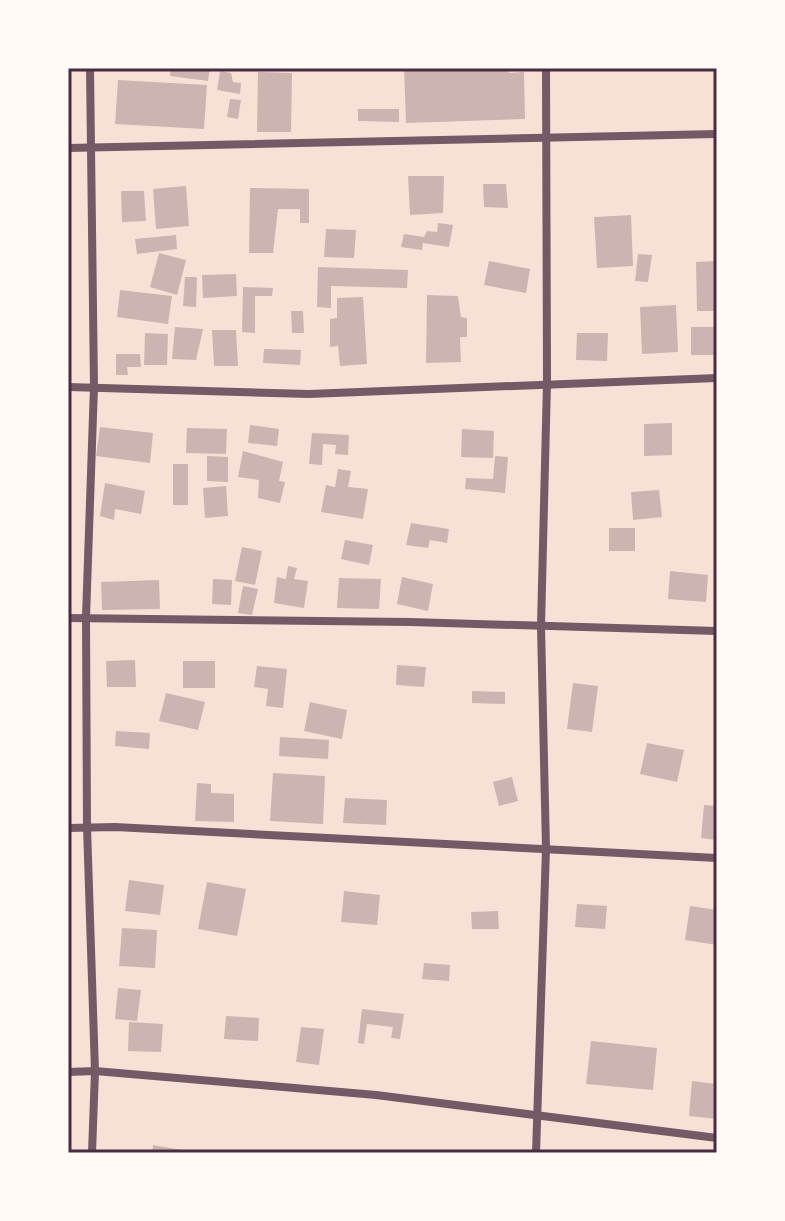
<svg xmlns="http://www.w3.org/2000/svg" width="785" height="1221" viewBox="0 0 785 1221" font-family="'Zilla Slab',serif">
<rect width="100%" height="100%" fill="#f7e1d7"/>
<g fill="#ccb4b1">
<polygon points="171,68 210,68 208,81 170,76"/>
<polygon points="404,68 508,68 509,73 524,72 525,119 406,123"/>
<polygon points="220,71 231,73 233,82 241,83 240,94 217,90"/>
<polygon points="258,72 292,73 291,132 257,132"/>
<polygon points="118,80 207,85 204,129 115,124"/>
<polygon points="230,99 241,100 238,119 227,117"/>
<polygon points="358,109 399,109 399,122 358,121"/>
<polygon points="408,176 444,176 443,213 410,215"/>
<polygon points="483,184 506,184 508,208 484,207"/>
<polygon points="186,186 189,226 156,229 153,189"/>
<polygon points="250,188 309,189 309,223 300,223 300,209 278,209 273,253 249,253"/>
<polygon points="121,191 144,191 146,221 122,222"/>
<polygon points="631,215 633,266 597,268 594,217"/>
<polygon points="438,223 453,225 449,247 423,243 422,250 401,247 404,234 424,237 427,231 437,232"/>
<polygon points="326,229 356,230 354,258 324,257"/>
<polygon points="176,235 177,249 137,254 135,239"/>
<polygon points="159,253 186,260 177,295 150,287"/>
<polygon points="638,254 652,255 648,282 635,281"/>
<polygon points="489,261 530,269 526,293 484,285"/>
<polygon points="717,261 717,311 697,311 696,262"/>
<polygon points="318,267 408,270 407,288 331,286 331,308 317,307"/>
<polygon points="236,274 237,296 203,298 202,275"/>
<polygon points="185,277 197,277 196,307 183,306"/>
<polygon points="243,287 273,288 272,296 255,296 255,333 242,332"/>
<polygon points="120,290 172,296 168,324 117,317"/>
<polygon points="427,295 458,296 461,317 467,318 467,337 460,337 461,362 426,363"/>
<polygon points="363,297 367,364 340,366 338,346 330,347 330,319 337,318 337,298"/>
<polygon points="676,305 678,352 642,354 640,307"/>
<polygon points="291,311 303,311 304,333 292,333"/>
<polygon points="175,327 203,329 196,360 172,359"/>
<rect x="691" y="327" width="26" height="28"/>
<polygon points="212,330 236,330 238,366 214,366"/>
<polygon points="145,333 168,334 167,365 144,365"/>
<polygon points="577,333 608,333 607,361 576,360"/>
<polygon points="264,349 301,350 300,365 263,363"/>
<polygon points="116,354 140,354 141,367 127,367 128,375 116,375"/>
<polygon points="672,423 672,455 644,456 644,424"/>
<polygon points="250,425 279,429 277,446 248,443"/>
<polygon points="100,427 153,433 150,463 96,456"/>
<polygon points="187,428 227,429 226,454 186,453"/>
<polygon points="462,429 494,431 493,458 461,457"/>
<polygon points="312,433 349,435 348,455 335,454 336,445 323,444 322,465 309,464"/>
<polygon points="243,451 283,462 279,481 285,482 280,503 258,498 259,480 238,477"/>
<polygon points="207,456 228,457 228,482 207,481"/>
<polygon points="495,456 508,457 505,493 465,489 466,478 493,479"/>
<rect x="173" y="464" width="15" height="41"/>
<polygon points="338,469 351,471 348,487 368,489 363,519 321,512 326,485 335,487"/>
<polygon points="105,483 145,491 141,514 115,509 114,520 100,516"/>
<polygon points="226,486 228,516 205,518 203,488"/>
<polygon points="659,490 662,517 633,520 631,492"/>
<polygon points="411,523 449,529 447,543 430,540 428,548 406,545"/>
<rect x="609" y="528" width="26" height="23"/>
<polygon points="345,540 373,545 369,565 341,559"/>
<polygon points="242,547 262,551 255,585 235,581"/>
<polygon points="288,566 297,568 294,579 308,581 304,608 274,603 277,577 286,579"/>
<polygon points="670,571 708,575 706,602 668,599"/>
<polygon points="402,577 433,584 428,611 397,604"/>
<polygon points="339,578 381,579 379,609 337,608"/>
<polygon points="213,579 232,580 231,605 212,604"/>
<polygon points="159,580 160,609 102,610 101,582"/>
<polygon points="243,586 258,589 252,615 238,613"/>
<polygon points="135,660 136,687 107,687 106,661"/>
<rect x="183" y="661" width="32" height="27"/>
<polygon points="397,665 426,667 424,687 396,685"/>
<polygon points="257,666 287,669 283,708 266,706 268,689 254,687"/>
<polygon points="573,683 598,686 592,732 567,729"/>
<polygon points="472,691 505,692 505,704 472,703"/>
<polygon points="166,693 205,702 198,730 159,721"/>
<polygon points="310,702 347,710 342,739 304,731"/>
<polygon points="116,731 150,733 149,749 115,746"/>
<polygon points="280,737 329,740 328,759 279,756"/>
<polygon points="647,743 684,750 677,782 640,774"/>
<polygon points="273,773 325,776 323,824 270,821"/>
<polygon points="512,777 518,801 499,806 493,782"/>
<polygon points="197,783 211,784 211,793 234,794 234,822 195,821"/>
<polygon points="345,798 387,800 386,825 343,823"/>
<polygon points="704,805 717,806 717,840 701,838"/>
<polygon points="129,880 164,885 160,915 125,911"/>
<polygon points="207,882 246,889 237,936 198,929"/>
<polygon points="344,891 380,895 377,925 341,922"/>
<polygon points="577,904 607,906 605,929 575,927"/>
<polygon points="690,906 717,910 717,945 685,940"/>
<polygon points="498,911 499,929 472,929 471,912"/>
<polygon points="122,928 157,930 155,968 119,966"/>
<polygon points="424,963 450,965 449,981 422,979"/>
<polygon points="118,988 141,990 137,1021 115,1019"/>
<polygon points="362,1009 404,1014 400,1039 391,1038 393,1027 367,1024 364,1044 358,1043"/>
<polygon points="226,1016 259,1018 258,1041 224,1039"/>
<polygon points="129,1022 163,1024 161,1052 128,1051"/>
<polygon points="301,1027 324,1029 319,1065 296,1062"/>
<polygon points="591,1041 657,1048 653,1090 586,1084"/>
<polygon points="692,1081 717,1084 717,1119 689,1116"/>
<polygon points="153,1145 182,1150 181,1153 152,1153"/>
</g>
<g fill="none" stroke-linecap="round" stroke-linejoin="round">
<g stroke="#755966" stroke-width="8">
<polyline points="90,68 94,387 86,617 87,827 95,1071 92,1153"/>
<polyline points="68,148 717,134"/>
<polyline points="68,387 309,394 717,378"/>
<polyline points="68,618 410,622 717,631"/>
<polyline points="68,828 115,827 717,858"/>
<polyline points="68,1072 95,1071 376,1095 717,1138"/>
<polyline points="536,1153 546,849 541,626 547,383 546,68"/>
</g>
</g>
<rect width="785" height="1221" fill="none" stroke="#fffaf5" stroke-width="140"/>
<rect x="70" y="70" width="645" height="1081" fill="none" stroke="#4a2c40" stroke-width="3"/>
</svg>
